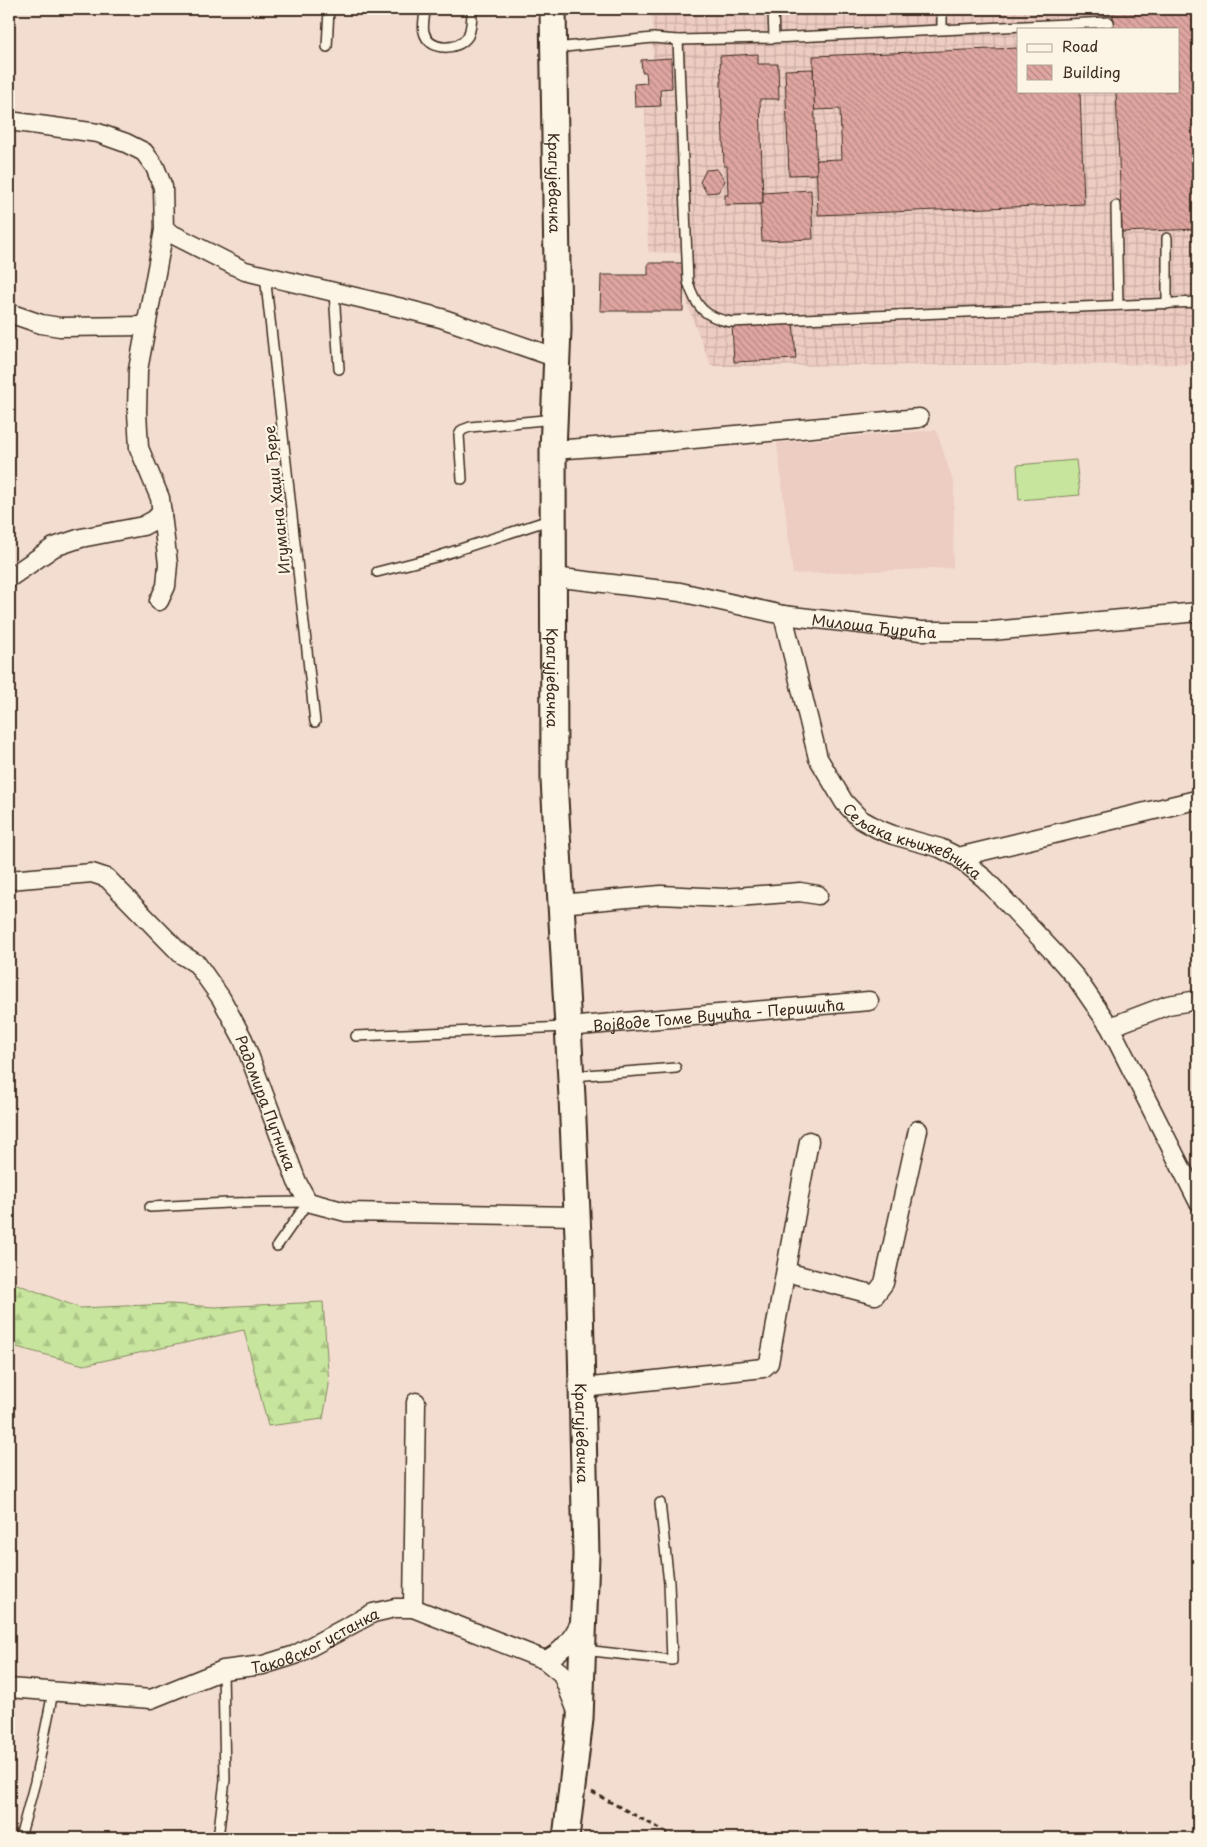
<svg xmlns="http://www.w3.org/2000/svg" width="1207" height="1847" viewBox="0 0 1207 1847" font-family="'Playpen Sans',sans-serif">
<defs>
<pattern id="industrial-grid" width="8" height="8" patternUnits="userSpaceOnUse" patternTransform="scale(1.25)"><rect width="8" height="8" fill="#edccc2"/><path d="M0 4h8M4 0v8" fill="none" stroke="#ccafa6"/></pattern>
<pattern id="forest-firs" width="22" height="20" patternUnits="userSpaceOnUse" patternTransform="scale(1.25)"><rect width="22" height="20" fill="#c7e59d"/><path d="M5 1l3.5 6h-7zM16 11l3.5 6h-7z" fill="#acc587"/></pattern>
<pattern id="building-back-hatch" width="6" height="6" patternUnits="userSpaceOnUse" patternTransform="scale(1.25)"><rect width="6" height="6" fill="#dfa5a0"/><path d="M-1 5l2 2M0 0l6 6M5-1l2 2" fill="none" stroke="#b68782"/></pattern>
</defs>
<rect width="100%" height="100%" fill="#f3ddd0"/>
<filter id="ink" filterUnits="userSpaceOnUse"><feTurbulence type="fractalNoise" baseFrequency=".02" numOctaves="2"/><feDisplacementMap in="SourceGraphic" scale="10" xChannelSelector="R" yChannelSelector="G"/><feConvolveMatrix kernelMatrix="1 2 1 2 8 2 1 2 1" color-interpolation-filters="sRGB"/></filter>
<g filter="url(#ink)">
<polygon fill="#edccc2" points="936,430 954,484 953,568 793,574 777,443"/>
<path fill="url(#industrial-grid)" fill-rule="evenodd" d="M652 9H1198V364L711 366 688 307 683 253 648 252 645 107H635L634 84 647 83 646 72H642L641 60 653 59ZM1018 29H1178V91H1018Z"/>
<polygon fill="#c7e59d" stroke="#81885e" points="1076,460 1080,495 1019,500 1017,465"/>
<polygon fill="url(#forest-firs)" stroke="#81885e" points="9,1281 80,1308 170,1304 215,1307 323,1302 329,1385 323,1419 268,1426 244,1330 84,1365 9,1345"/>
<g fill="url(#building-back-hatch)" stroke="#3b2a1e">
<polygon points="806,9 865,9 806,11"/>
<polygon points="1113,9 1198,9 1198,229 1122,232 1116,91 1178,91 1178,29 1113,29"/>
<polygon points="1018,48 1018,91 1080,91 1084,204 818,215 816,160 842,159 840,109 814,110 813,56"/>
<polygon points="758,54 758,64 778,64 779,99 760,99 763,204 725,205 725,195 728,195 727,166 724,166 720,56"/>
<polygon points="671,58 672,88 660,89 661,106 635,107 634,84 647,83 646,72 642,72 641,60"/>
<polygon points="813,69 817,174 789,175 785,70"/>
<polygon points="717,169 725,181 718,192 707,193 700,182 706,170"/>
<polygon points="811,190 813,239 762,241 760,204 763,204 763,193"/>
<polygon points="648,263 684,263 683,311 600,311 601,275 648,275"/>
<polygon points="793,321 796,359 734,362 732,324"/>
</g>
<g fill="none" stroke-linecap="round" stroke-linejoin="round">
<g stroke="#3b2a1e" stroke-width="12">
<g id="lane">
<path d="M425 9C425 16 422 26 424 32 429 52 459 51 468 36 472 28 472 17 472 9"/>
<polyline points="773,9 774,38"/>
<polyline points="942,9 942,29"/>
<path d="M678 40 688 282C696 307 704 317 731 322L1198 302"/>
<polyline points="327,47 329,9"/>
<polyline points="555,48 653,38 678,40 774,38 1109,22"/>
<polyline points="1116,206 1118,305"/>
<polyline points="265,275 315,722"/>
<polyline points="334,292 339,369"/>
<polyline points="1167,304 1167,238"/>
<polyline points="462,479 459,435 462,430 470,427 554,419"/>
<polyline points="377,572 436,557 552,519"/>
<polyline points="356,1036 566,1027"/>
<polyline points="573,1076 676,1068"/>
<polyline points="150,1207 228,1203 308,1202"/>
<polyline points="277,1246 308,1202"/>
<polyline points="584,1650 672,1660 669,1583 660,1503"/>
<polyline points="20,1838 35,1782 53,1692"/>
<polyline points="218,1838 225,1780 223,1670"/>
</g>
</g>
<g stroke="#3b2a1e" stroke-width="21">
<g id="street">
<polyline points="9,121 98,133 126,143 144,152 155,167 163,187 164,230 138,370 137,412 139,448 160,498 168,564 166,586 159,601"/>
<polyline points="164,230 245,271 402,308 441,318 557,358"/>
<polyline points="9,313 41,324 60,327 145,326"/>
<polyline points="553,450 650,443 919,418"/>
<path id="s1" d="M553 577 680 592 783 615 921 631H992L1198 612"/>
<polyline points="9,578 54,547 81,538 143,526 154,520 162,512"/>
<path id="s2" d="M783 615 818 758 844 802 860 819 878 829 893 835 940 848 958 857 985 879 1057 956 1077 979 1110 1027 1198 1201"/>
<polyline points="958,857 1196,800"/>
<path id="s3" d="M9 880 92 873 107 878 181 954 197 964 221 998 243 1039 297 1182 308 1202 346 1212 577 1216"/>
<polyline points="560,904 661,895 724,898 800,892 818,895"/>
<path id="s4" d="M567 1027 869 1001"/>
<polyline points="1110,1027 1168,1005 1198,1000"/>
<polyline points="786,1272 875,1295 884,1283 918,1130"/>
<polyline points="583,1388 763,1368 769,1363 809,1141"/>
<polyline points="413,1608 416,1402"/>
<path d="M545 1660C563 1653 574 1636 582 1619"/>
<path id="s5" d="M9 1688 151 1699 223 1670 263 1665 295 1655 373 1613 395 1608H413L545 1660 562 1674 577 1711"/>
</g>
</g>
<g stroke="#3b2a1e" stroke-width="29">
<g id="secondary">
<path id="s6" d="M553 9 558 329 553 450 554 780 572 1097 579 1260 586 1555 580 1719 566 1838"/>
</g>
</g>
<polyline stroke="#3b2a1e" stroke-width="3" stroke-dasharray="5 4" stroke-linecap="butt" points="592,1792 677,1838"/>
<use href="#lane" stroke="#fcf5e5" stroke-width="9"/>
<use href="#street" stroke="#fcf5e5" stroke-width="18"/>
<use href="#secondary" stroke="#fcf5e5" stroke-width="25"/>
</g>
</g>
<g text-anchor="middle" dominant-baseline="central" stroke-width="4.5" stroke-linejoin="round" paint-order="stroke">
<g font-size="15" fill="#3b2a1e" stroke="#fcf5e5">
<text stroke="none"><textPath href="#s6" startOffset="174">Крагујевачка</textPath></text>
<text transform="translate(276 500) rotate(-96)">Игумана Хаџи Ђере</text>
<text stroke="none"><textPath href="#s1" startOffset="325">Милоша Ђурића</textPath></text>
<text stroke="none"><textPath href="#s6" startOffset="669">Крагујевачка</textPath></text>
<text stroke="none"><textPath href="#s2" startOffset="279">Сељака књижевника</textPath></text>
<text stroke="none"><textPath href="#s4" startOffset="152">Војводе Томе Вучића - Перишића</textPath></text>
<text stroke="none"><textPath href="#s3" startOffset="380">Радомира Путника</textPath></text>
<text stroke="none"><textPath href="#s6" startOffset="1425">Крагујевачка</textPath></text>
<text stroke="none"><textPath href="#s5" startOffset="318">Таковског устанка</textPath></text>
</g>
</g>
<rect width="1207" height="1847" fill="none" stroke="#fcf5e5" stroke-width="30"/>
<rect x="15" y="15" width="1177" height="1817" fill="none" stroke="#3b2a1e" stroke-width="2" filter="url(#ink)"/>
<rect x="1017" y="28" width="162" height="65" fill="#fcf5e5" stroke="#afa495"/>
<rect x="1027" y="44" width="25" height="8" fill="#fcf5e5" stroke="#afa495"/>
<text x="1062" y="52" font-size="15" fill="#3b2a1e">Road</text>
<rect x="1027" y="65" width="25" height="15" fill="url(#building-back-hatch)" stroke="#afa495"/>
<text x="1062" y="78" font-size="15" fill="#3b2a1e">Building</text>
</svg>
